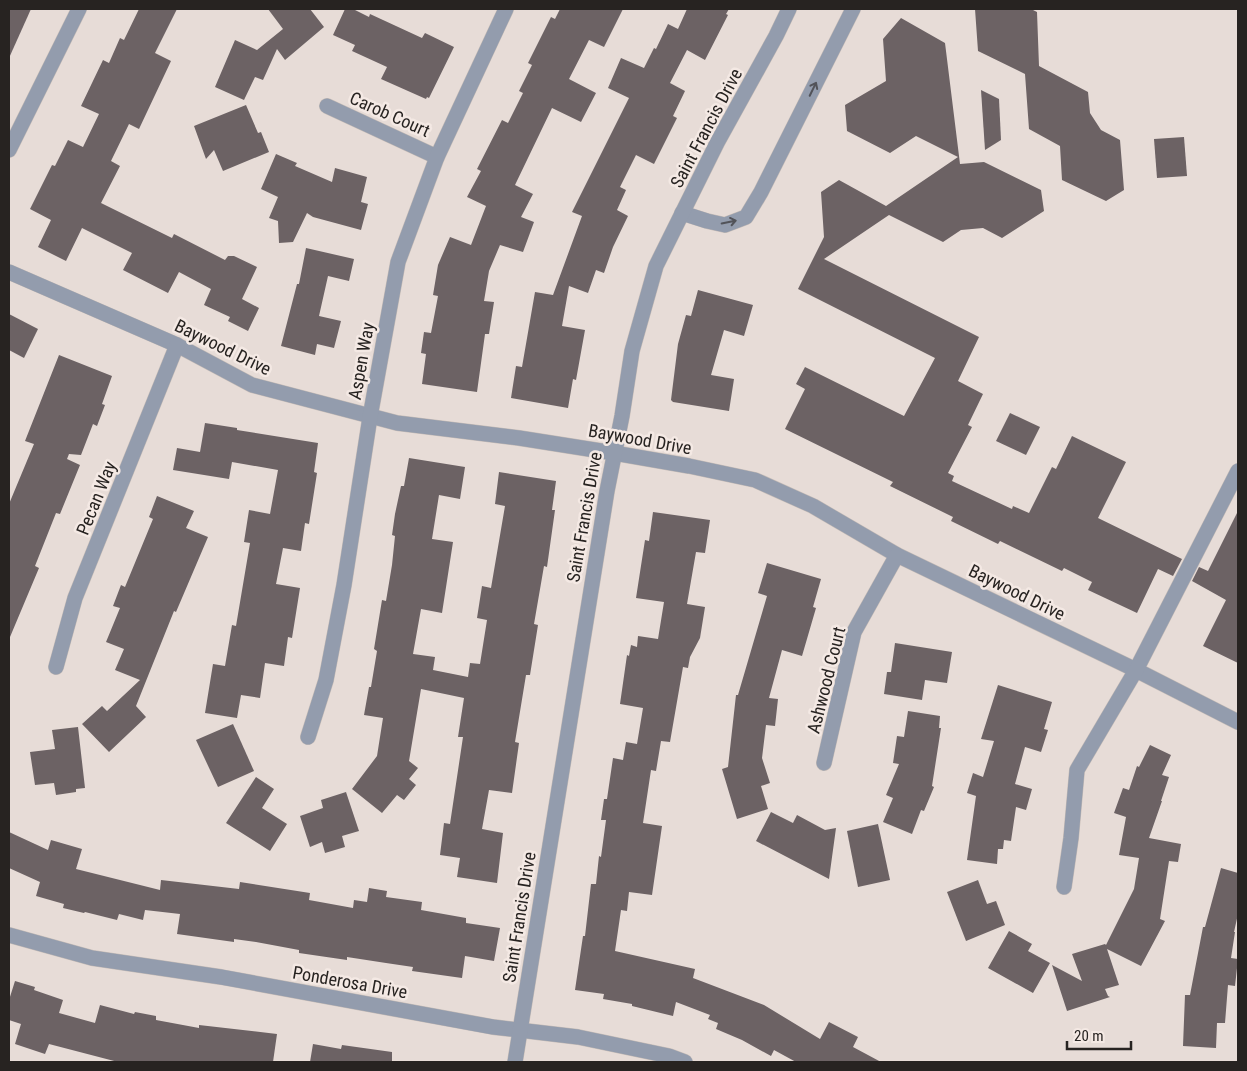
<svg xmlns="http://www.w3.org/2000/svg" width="1247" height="1071" viewBox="0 0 1247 1071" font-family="'Roboto Condensed',sans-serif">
<rect width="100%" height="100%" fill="#e7dcd7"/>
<g fill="#6c6264">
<polygon points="9,9 31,9 9,58"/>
<polygon points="139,9 177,9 155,53 171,61 139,129 129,124 111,161 120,166 101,203 172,238 174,234 225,260 228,256 234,256 257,267 242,299 259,308 248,331 228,321 230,317 204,305 211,289 179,272 168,293 123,270 132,253 82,228 66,261 38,247 51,220 30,209 52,165 55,166 68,140 83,147 99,114 81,106 103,60 109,63 120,38 124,40"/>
<polygon points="268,9 310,9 324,27 285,60 277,49 263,80 255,77 244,100 215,87 235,40 257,50 283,29"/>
<polygon points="345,9 353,9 369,17 370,14 422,38 425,33 454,47 429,98 427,97 426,99 381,79 387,67 352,51 355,45 333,35"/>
<polygon points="560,9 623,9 604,47 589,40 569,79 596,93 581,122 552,108 515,185 533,194 521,217 534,222 523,252 500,245 489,271 484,301 494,302 489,334 485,334 477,392 422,384 426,354 421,353 424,332 431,333 438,296 433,295 438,265 450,237 471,245 486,206 467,197 481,171 477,169 502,120 508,123 523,93 519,91 532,65 528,63 551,17 555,19"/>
<polygon points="687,9 729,9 726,14 728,15 705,60 687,50 670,83 685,91 673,116 677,118 654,164 636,155 620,187 626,190 617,210 628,216 613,247 604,273 596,270 588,293 569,286 562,326 585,330 576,380 573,379 568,408 511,398 516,366 522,367 535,292 553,295 582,216 572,212 629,98 608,88 621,58 644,68 654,48 656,49 668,24 678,29"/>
<polygon points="975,9 1031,9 1037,12 1039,66 1088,92 1090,113 1101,130 1120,140 1124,190 1106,201 1062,180 1060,146 1029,129 1025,74 978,51"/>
<polygon points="901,18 945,43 960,164 984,162 1041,190 1044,211 1002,238 983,228 961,230 943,242 889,215 824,259 979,337 958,381 983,394 968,425 972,427 948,473 954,476 952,481 1012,509 1013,506 1029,513 1052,467 1056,469 1072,436 1126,462 1098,518 1182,559 1173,576 1158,569 1137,613 1088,590 1092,582 1064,568 1062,571 1000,541 998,544 951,521 953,517 890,486 893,482 785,429 805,389 796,384 805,367 904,416 935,358 798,289 824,237 821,192 839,180 886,206 958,157 916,136 890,153 847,131 845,105 886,81 883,39"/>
<polygon points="981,90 999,99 1001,140 985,150"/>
<polygon points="246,105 258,133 261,132 269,152 223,171 214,150 206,159 194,126"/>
<polygon points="1184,137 1187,176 1157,178 1154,139"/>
<polygon points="276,154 297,163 295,166 332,182 335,168 367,177 361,202 368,204 361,230 313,217 307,213 293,242 279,243 278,221 269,218 278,197 261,189"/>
<polygon points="306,248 354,259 349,281 328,276 319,316 341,321 334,348 317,344 315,355 281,346 297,284 299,284"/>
<polygon points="698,290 753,305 744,336 724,330 711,375 734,379 729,411 673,402 671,400 678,344 686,315 691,316"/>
<polygon points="9,314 38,329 24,358 9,350"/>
<polygon points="59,355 112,376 102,404 105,405 97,426 93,424 81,455 69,454 67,459 80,465 60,514 56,513 35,566 39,568 10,637 9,504 34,444 25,441"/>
<polygon points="1010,413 1040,427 1026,455 996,441"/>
<polygon points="205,423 237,428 237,430 318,443 314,472 317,473 309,524 305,523 301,551 283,548 276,584 300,588 292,638 288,637 284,666 265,663 260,698 241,695 237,718 205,713 213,664 225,666 232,625 236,626 250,543 244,542 249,510 270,514 278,470 232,462 229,479 173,470 177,448 200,452"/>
<polygon points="409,458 465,467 460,499 439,495 432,539 453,542 442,613 421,609 413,654 435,657 433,670 468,677 470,663 480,664 487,620 477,618 482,586 491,588 505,506 495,504 499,472 556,481 552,510 555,510 547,567 544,566 534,624 538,625 530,675 526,675 515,742 519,743 512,793 489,790 482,829 503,833 497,883 457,877 460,858 440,855 444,823 450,824 463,737 458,737 464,698 421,689 409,761 418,768 409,779 416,785 404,800 397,795 382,813 352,789 377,756 383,718 364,715 369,687 371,687 377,651 374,649 382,600 386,601 392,565 395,536 392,535 395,514 401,486 404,486"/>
<polygon points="157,496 194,511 186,528 208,537 176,612 174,611 136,706 146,717 109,752 82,724 102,706 107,711 140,680 115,670 124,649 106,642 120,608 113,606 121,585 125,587 153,519 149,517"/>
<polygon points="1238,511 1238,663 1203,646 1226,600 1192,581 1199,567 1208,571"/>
<polygon points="653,512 710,520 705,553 696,552 687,604 705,607 700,638 690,657 688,668 683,667 670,742 661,741 656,771 651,770 643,823 662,826 652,895 629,892 627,911 621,910 615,951 695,969 693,978 764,1005 820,1039 829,1022 858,1037 853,1047 881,1062 796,1062 774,1050 771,1056 742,1040 716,1029 718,1023 708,1019 710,1015 676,1002 673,1016 632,1006 632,1004 603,999 604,994 575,990 583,936 585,936 591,884 596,884 599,856 601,857 606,820 601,820 604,799 607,799 613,758 623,760 626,742 637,744 643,708 620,704 627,655 629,656 631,645 637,647 638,636 658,639 664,602 636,598 645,540 649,541"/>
<polygon points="767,563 821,579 813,607 816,608 802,656 782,650 769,698 778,699 775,726 766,725 762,758 770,783 761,786 768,809 737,819 722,769 728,767 736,695 738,695 767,596 758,593"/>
<polygon points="895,643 952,652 947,683 925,680 922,700 884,694 887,672 891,672"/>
<polygon points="998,685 1052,702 1044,729 1048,730 1041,752 1025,747 1015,784 1032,789 1026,810 1016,807 1011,841 1004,840 1003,849 998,849 997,864 967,860 976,796 967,793 973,773 983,777 994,741 981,739"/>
<polygon points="908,711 940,716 939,728 941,728 932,786 934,787 924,811 921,810 912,834 883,822 893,798 886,795 899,764 893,763 897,736 904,737"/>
<polygon points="233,724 254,771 218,787 196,740"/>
<polygon points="78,727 85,788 76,789 76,792 56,795 54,783 35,785 30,752 55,749 52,730"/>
<polygon points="1150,745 1171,755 1162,775 1169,777 1161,801 1162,801 1149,838 1181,844 1178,862 1169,861 1160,919 1165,921 1141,966 1107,949 1119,985 1105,989 1108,996 1110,997 1067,1011 1052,965 1082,981 1072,954 1105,944 1106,945 1134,889 1139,858 1119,855 1126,817 1114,813 1123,788 1129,790 1137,766 1139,767"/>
<polygon points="256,777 274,789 262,808 287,824 270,851 226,823"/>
<polygon points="346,792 359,831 342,836 345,847 325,853 322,842 310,847 300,816 323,808 321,800"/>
<polygon points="771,812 793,823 797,815 825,830 836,828 829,879 756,841"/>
<polygon points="878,824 890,880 858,887 847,831"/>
<polygon points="9,832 48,850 51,840 82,849 76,869 160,890 161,880 239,889 240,882 310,893 309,900 353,908 354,900 367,902 369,888 387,891 386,897 422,902 421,910 466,918 466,923 500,928 494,961 465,956 462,978 412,971 413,967 386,963 347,957 347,960 299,953 299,950 256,942 234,939 234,942 177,934 180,914 145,910 143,920 119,914 117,920 85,912 84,913 63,908 64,904 36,896 40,882 9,868"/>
<polygon points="1221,868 1238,873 1238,914 1234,932 1235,932 1231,958 1238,959 1235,986 1228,985 1225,1023 1217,1023 1216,1048 1183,1046 1185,995 1190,995 1203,927 1205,927"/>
<polygon points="978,880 987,904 996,901 1005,925 966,941 947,892"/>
<polygon points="1009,931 1032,944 1028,951 1050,963 1033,993 988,968"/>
<polygon points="15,981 35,987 34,990 63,1000 59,1013 95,1023 100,1005 134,1014 135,1012 156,1016 156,1020 199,1028 199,1025 277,1034 273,1062 118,1062 49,1044 45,1054 15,1044 21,1024 9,1020 9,1000"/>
<polygon points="313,1044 341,1049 342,1045 392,1052 392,1062 310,1062"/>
</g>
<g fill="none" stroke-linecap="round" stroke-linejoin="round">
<g stroke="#c4bbb6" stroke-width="16">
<g id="minor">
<polyline points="327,106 437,157"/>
<polyline points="9,150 79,9"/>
<polyline points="682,213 707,221 725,225 746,217 761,192 853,9"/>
<polyline points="9,272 177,345 252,385 397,423 519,438 614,453 689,466 755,480 813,506 897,555 1136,670 1238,722"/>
<polyline points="56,667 75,598 177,345"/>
<polyline points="308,737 326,680 344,585 370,417 398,262 437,157 506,9"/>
<polyline points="824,763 854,632 897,555"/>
<polyline points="1064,887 1071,838 1077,770 1136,670 1238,471"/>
<polyline points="9,935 92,958 221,977 493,1027 578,1037 669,1056 685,1062"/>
<polyline points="515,1062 607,491 622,416 632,351 656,266 717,143 776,36 789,9"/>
</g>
</g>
<use href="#minor" stroke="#939cad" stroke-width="15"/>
</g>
<defs><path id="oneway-shaft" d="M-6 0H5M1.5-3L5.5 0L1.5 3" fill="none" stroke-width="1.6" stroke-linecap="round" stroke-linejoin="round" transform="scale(1.25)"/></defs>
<g stroke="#525359">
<use href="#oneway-shaft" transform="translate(813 89) rotate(-64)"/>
<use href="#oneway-shaft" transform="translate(729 222) rotate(-12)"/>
</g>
<g text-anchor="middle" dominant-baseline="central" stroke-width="5" stroke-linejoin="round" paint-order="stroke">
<g font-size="18" fill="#272321" stroke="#f4e9e4">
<text transform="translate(390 114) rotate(24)">Carob Court</text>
<text transform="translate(706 128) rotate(-62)">Saint Francis Drive</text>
<text transform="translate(223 347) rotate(26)">Baywood Drive</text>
<text transform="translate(361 361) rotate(-80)">Aspen Way</text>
<text transform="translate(640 439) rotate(10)">Baywood Drive</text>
<text transform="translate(96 498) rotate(-68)">Pecan Way</text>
<text transform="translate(584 517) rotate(-80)">Saint Francis Drive</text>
<text transform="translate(1017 592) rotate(26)">Baywood Drive</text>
<text transform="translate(826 680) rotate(-76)">Ashwood Court</text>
<text transform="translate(519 917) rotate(-81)">Saint Francis Drive</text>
<text transform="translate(350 982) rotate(10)">Ponderosa Drive</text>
</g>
</g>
<rect width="1247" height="1071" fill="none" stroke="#272321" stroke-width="20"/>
<path d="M1067 1041v8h64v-8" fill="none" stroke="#272321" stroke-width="2.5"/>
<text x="1074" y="1041" font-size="15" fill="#272321" stroke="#f4e9e4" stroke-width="4" paint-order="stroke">20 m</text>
</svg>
